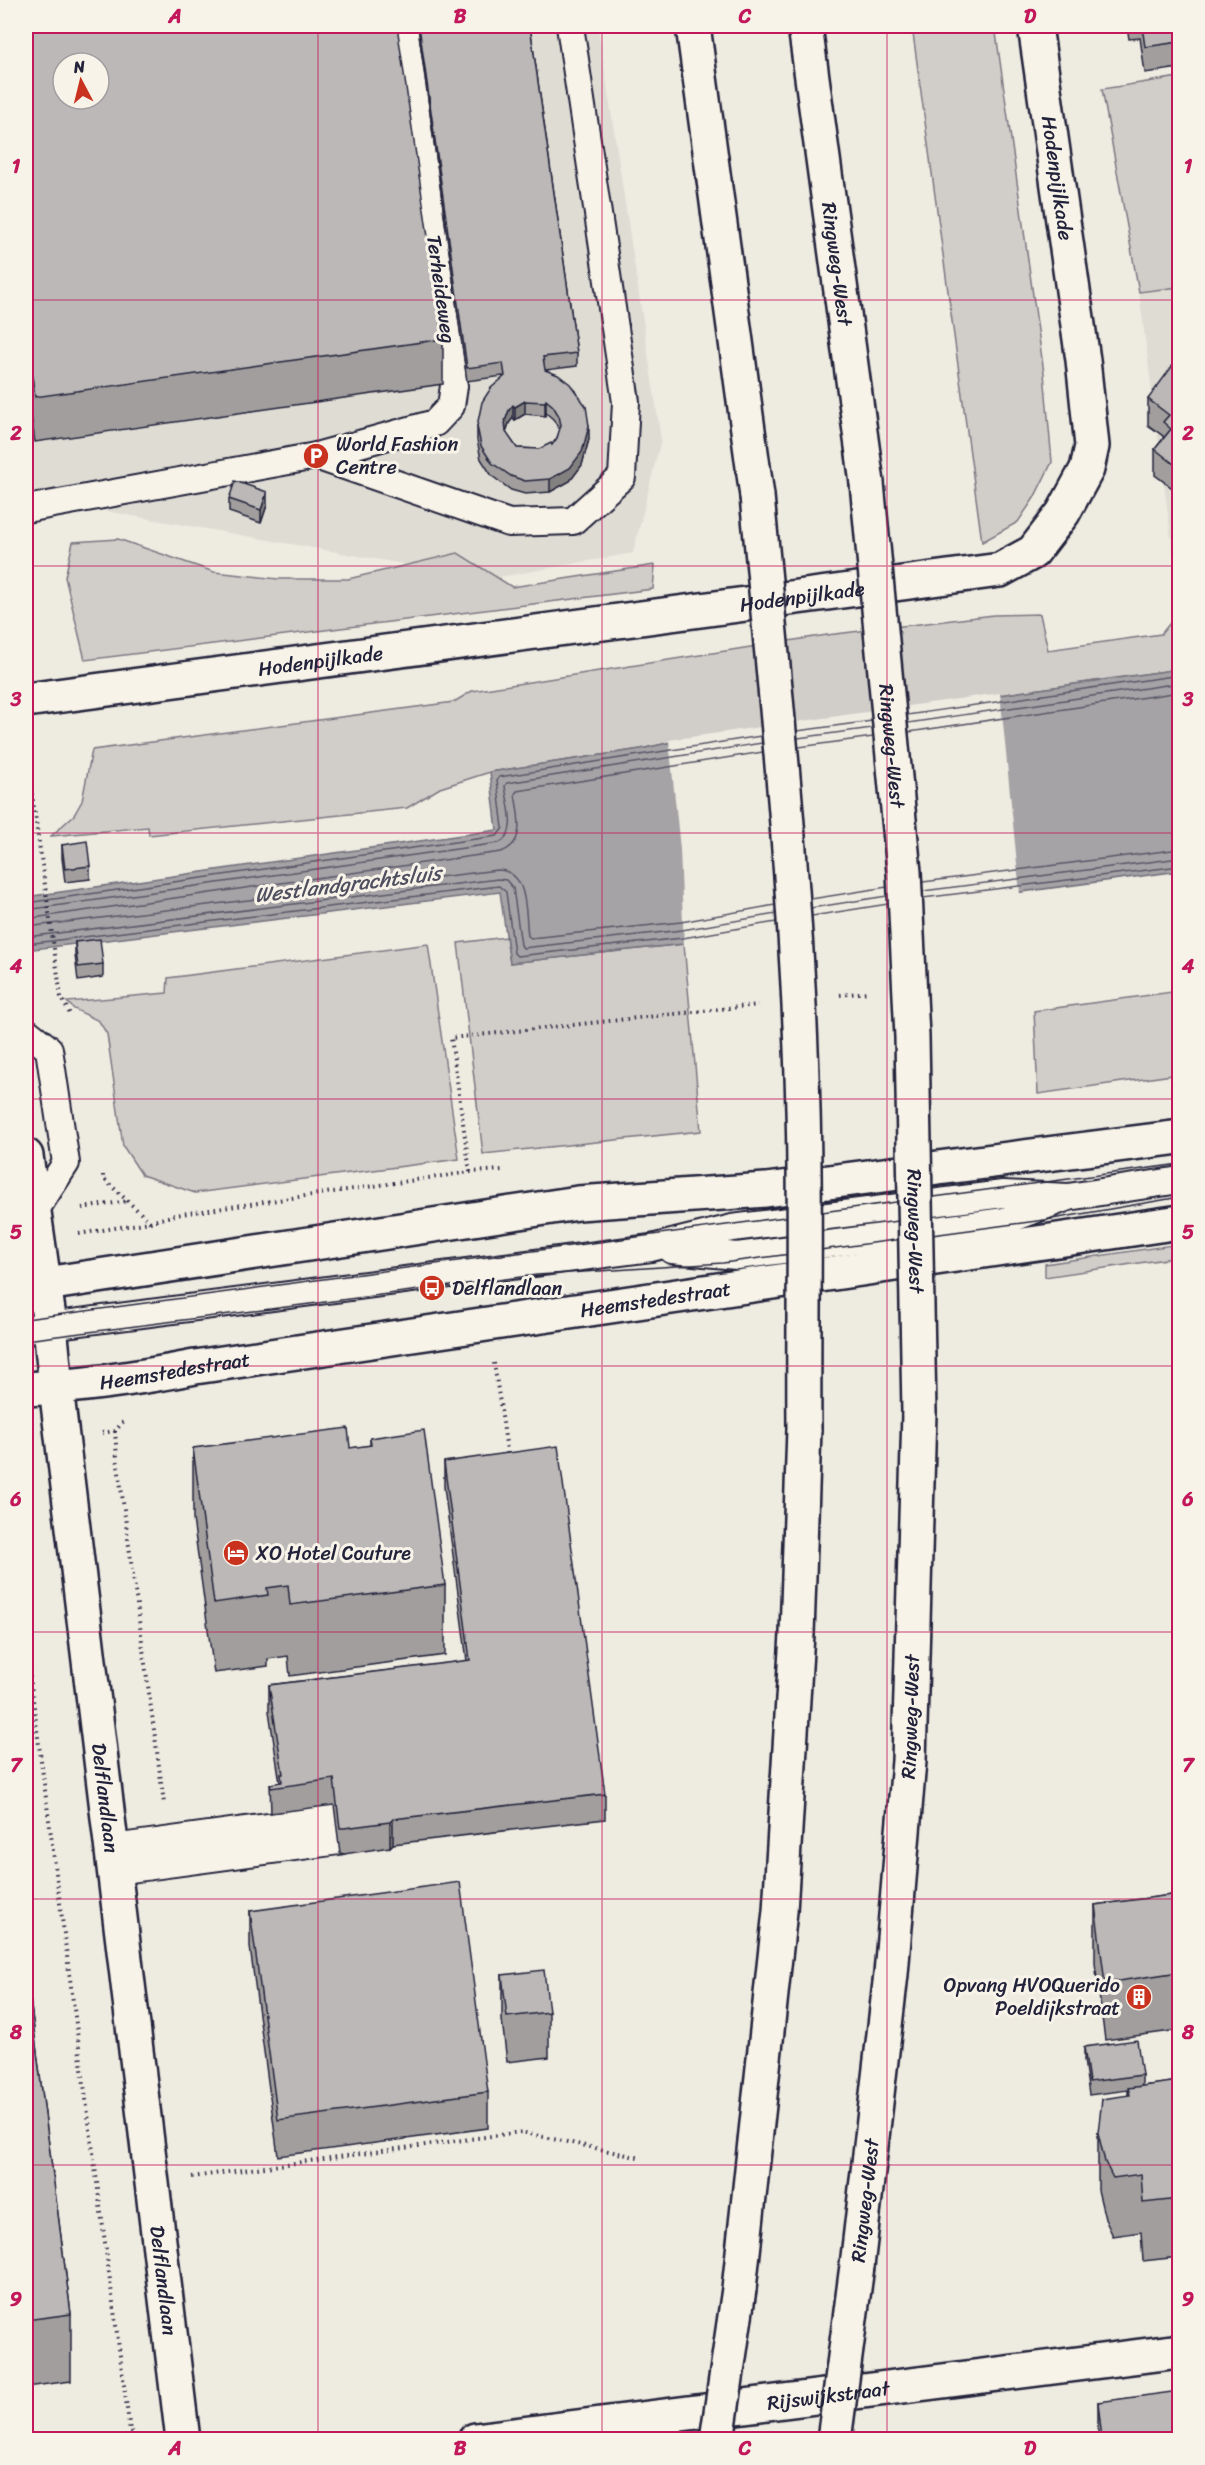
<svg xmlns="http://www.w3.org/2000/svg" width="1205" height="2465" viewBox="0 0 1205 2465" font-family="Sriracha,sans-serif">
<rect width="100%" height="100%" fill="#eeebe1"/>
<filter id="ink" filterUnits="userSpaceOnUse"><feTurbulence type="fractalNoise" baseFrequency=".0167" numOctaves="2"/><feDisplacementMap in="SourceGraphic" scale="12" xChannelSelector="R" yChannelSelector="G"/><feConvolveMatrix kernelMatrix="1 2 1 2 8 2 1 2 1" color-interpolation-filters="sRGB"/></filter>
<g filter="url(#ink)">
<g fill="#dfdcd4" fill-rule="evenodd">
<path d="M26 26H598L661 439 633 553 488 579 26 497ZM63 63H99V99H63Z"/>
<polygon points="1179,287 1179,553 1173,553 1139,292"/>
</g>
<g fill="#d1cdc9" stroke="#7a7882" stroke-width="1.5">
<polygon points="912,26 995,26 1044,373 1052,462 1034,498 1018,522 982,542"/>
<polygon points="1179,77 1179,287 1139,292 1102,89"/>
<polygon points="118,539 214,572 278,579 348,579 458,553 512,587 655,565 653,589 85,660 65,577 73,542"/>
<polygon points="1179,612 1179,669 672,742 641,749 490,772 440,788 407,808 149,835 148,827 51,836 74,815 82,801 92,750 454,702 472,691 827,635 994,615 1040,614 1048,650 1161,634"/>
<polygon points="506,937 510,963 684,944 701,1131 483,1154 458,943"/>
<polygon points="428,944 459,1159 195,1193 142,1175 123,1146 107,1034 99,1021 74,1009 67,1002 167,993 168,978"/>
<polygon points="1179,991 1179,1074 1038,1094 1034,1011"/>
<polygon points="1179,1244 1179,1257 1045,1277 1045,1264"/>
</g>
<polygon fill="#a6a3a6" stroke="#716f7b" stroke-width="1.5" points="1179,669 1179,871 856,914 684,944 510,963 500,892 26,950 26,897 497,830 490,772 641,749 672,742"/>
<polygon fill="#eeebe1" points="1000,693 1020,894 856,917 684,947 680,849 669,740"/>
<g fill="none" stroke-linecap="round" stroke-linejoin="round">
<g stroke="#575666" stroke-width="1.5">
<polyline points="907,715 1180,675"/>
<polyline points="908,723 1180,683"/>
<polyline points="797,731 872,721"/>
<polyline points="909,732 1180,692"/>
<polyline points="798,738 872,728"/>
<polyline points="799,747 873,737"/>
<polyline points="923,882 1180,849"/>
<polyline points="923,891 1180,858"/>
<polyline points="923,898 1180,866"/>
<polyline points="811,899 887,887"/>
<polyline points="26,903 497,836 503,828 497,780 499,777 761,736"/>
<polyline points="811,908 887,896"/>
<path d="M26 910 499 843C519 834 507 803 505 786L507 783 762 743"/>
<polyline points="812,916 888,904"/>
<path d="M26 919 501 852C527 843 518 815 515 794L517 791 763 752"/>
<path d="M26 927 497 870C529 870 525 912 528 936L531 938 681 922 775 905"/>
<polyline points="26,937 498,879 506,880 513,888 521,945 523,948 682,930 776,914"/>
<polyline points="26,944 499,886 506,892 514,953 517,956 683,938 776,922"/>
</g>
<g stroke="#22223b" stroke-width="30">
<g id="service">
<polyline points="316,456 509,523 573,521 622,477 626,402 570,26"/>
<polyline points="26,509 316,456 435,423 451,406 454,386 404,26"/>
<polyline points="26,1031 49,1049 66,1163 33,1214"/>
<polyline points="672,1250 737,1256 1005,1221 1068,1197 1180,1180"/>
<polyline points="26,1329 651,1248 732,1228 1003,1194 1068,1197"/>
<polyline points="113,1848 335,1818"/>
<polyline points="115,1871 339,1841"/>
</g>
</g>
<g stroke="#22223b" stroke-width="38">
<g id="minor">
<path id="s1" d="M26 700 1000 570 1033 552 1063 513 1087 469 1092 446 1083 360 1035 26"/>
<path id="s2" d="M56 1387 183 2440"/>
<path id="s3" d="M475 2440 1180 2351"/>
</g>
</g>
<g stroke="#22223b" stroke-width="38">
<g id="tertiary">
<polyline points="26,1156 50,1325 56,1387"/>
<polyline points="26,1287 578,1203 766,1190 1180,1137"/>
<path id="s4" d="M26 1389C83 1386 139 1378 195 1367L1180 1222"/>
</g>
</g>
<g stroke="#22223b" stroke-width="38">
<g id="motorway">
<polyline points="693,26 757,496"/>
<path id="s5" d="M805 26 867 483"/>
<path id="s6" d="M857 2266 891 1974 909 1761 919 1413"/>
<polyline points="739,2289 780,1911 797,1634 804,1429"/>
</g>
</g>
<g stroke="#22223b" stroke-width="4" stroke-dasharray="1.5 4.5" stroke-linecap="butt">
<polyline points="26,752 61,997 71,1016"/>
<polyline points="840,995 868,992"/>
<polyline points="470,1172 451,1038 758,1005"/>
<polyline points="103,1175 103,1178 150,1222"/>
<polyline points="82,1208 128,1201"/>
<polyline points="79,1234 150,1222 175,1215 470,1172 502,1170"/>
<polyline points="494,1363 508,1457"/>
<polyline points="115,1431 117,1458 164,1803"/>
<polyline points="102,1433 115,1431 123,1422"/>
<polyline points="26,1647 130,2431 140,2438"/>
<polyline points="192,2177 521,2132 641,2158"/>
</g>
<use href="#service" stroke="#f7f3e8" stroke-width="26"/>
<use href="#minor" stroke="#f7f3e8" stroke-width="33"/>
<use href="#tertiary" stroke="#f7f3e8" stroke-width="33"/>
<use href="#motorway" stroke="#f7f3e8" stroke-width="33"/>
<g stroke="#22223b" stroke-width="1.5">
<polyline points="26,1319 1180,1164"/>
<polyline points="26,1340 537,1275 723,1263 1052,1219 1180,1197"/>
</g>
<g stroke="#22223b" stroke-width="38" stroke-linecap="butt">
<g id="motorway-bridge">
<path id="s7" d="M867 483 904 872 912 1037 919 1413"/>
<path d="M757 496C776 700 798 905 803 1110 806 1216 803 1323 804 1429"/>
<polyline points="717,2440 739,2289"/>
<polyline points="834,2440 857,2266"/>
</g>
</g>
<use href="#motorway-bridge" stroke="#f7f3e8" stroke-width="33"/>
</g>
<g fill="#a19e9d" stroke="#22223b" stroke-width="1.5" fill-rule="evenodd">
<polygon points="26,26 443,339 443,384 35,442 26,378"/>
<path d="M418 26H530L577 353V366L545 370 589 439 582 465 570 481 550 492 525 494 511 490 492 476 481 459 477 440V426L504 377 503 376 467 381ZM546 413 553 419 560 430 557 438 552 445 539 449 517 448 506 433 509 423 513 418 515 420 525 414 545 416Z"/>
<polygon points="1127,26 1179,26 1179,68 1145,73 1140,38 1129,39"/>
<polygon points="1179,370 1179,493 1155,475 1155,449 1163,439 1163,436 1148,425 1148,399"/>
<polygon points="229,499 267,505 261,523 229,512"/>
<polygon points="62,845 90,866 90,879 65,882 62,858"/>
<polygon points="75,942 103,964 103,977 78,981 75,955"/>
<polygon points="1178,1311 1179,1311 1179,1365 1178,1356"/>
<polygon points="370,1438 445,1585 445,1655 290,1676 288,1656 268,1659 268,1666 214,1673 193,1519 193,1448 350,1448 370,1446"/>
<polygon points="444,1462 605,1794 605,1819 393,1844 390,1847 344,1854 340,1853 334,1805 271,1813 270,1784 280,1783 269,1711 269,1685 467,1661 444,1487"/>
<polygon points="1179,1894 1179,2030 1105,2040 1095,1963 1095,1905"/>
<polygon points="250,1911 488,2092 488,2128 278,2156 250,1947"/>
<polygon points="26,1968 71,2314 71,2381 26,2387"/>
<polygon points="502,1975 549,2012 549,2057 507,2062 502,2020"/>
<polygon points="1084,2047 1142,2075 1142,2086 1179,2081 1179,2257 1143,2261 1141,2232 1113,2236 1105,2219 1098,2190 1098,2133 1128,2095 1128,2090 1089,2095 1084,2060"/>
<polygon points="1098,2402 1179,2439 1098,2439"/>
</g>
<g fill="#838180" stroke="#22223b" stroke-width="1.5">
<polygon points="546,400 546,413 545,416 545,402"/>
<polygon points="525,401 525,414 515,420 515,407"/>
<polygon points="513,405 513,418 509,423 505,434 505,421 509,410"/>
<polygon points="589,426 589,439 582,465 570,481 550,492 550,479"/>
<polygon points="267,492 267,505 261,523 261,510"/>
<polygon points="393,1819 393,1844 390,1847 390,1822"/>
</g>
<g fill="#bbb8b7" stroke="#22223b" stroke-width="1.5" fill-rule="evenodd">
<path d="M26 26H397L443 339 35 397 26 332ZM63 63H99V99H63Z"/>
<path d="M419 26H530L577 353 543 357 545 370 558 375 570 384 586 406 589 426 582 452 570 468 550 479 525 481 511 476 492 463 481 446 477 426 482 402 491 388 505 376 503 363 467 368ZM546 400 553 406 559 416 561 425 557 438 552 445 551 443 539 449 517 448 506 432 505 421 509 410 513 405 515 407 525 401 545 402Z"/>
<polygon points="1142,26 1179,26 1179,42 1145,47"/>
<polygon points="1173,365 1179,370 1179,468 1155,449 1171,429 1163,422 1169,415 1148,399"/>
<polygon points="235,481 267,492 261,510 229,499"/>
<polygon points="87,841 90,866 65,869 62,845"/>
<polygon points="100,939 103,964 78,967 75,942"/>
<polygon points="348,1428 350,1448 371,1445 370,1438 424,1430 445,1585 290,1605 288,1585 267,1588 268,1595 214,1603 193,1448"/>
<polygon points="558,1446 605,1794 393,1819 390,1822 344,1828 340,1828 334,1779 271,1788 270,1784 282,1782 281,1774 283,1774 269,1685 470,1660 444,1462"/>
<polygon points="460,1882 488,2092 278,2120 250,1911"/>
<polygon points="1179,1894 1179,1972 1105,1983 1095,1905"/>
<polygon points="26,1968 71,2314 26,2320"/>
<polygon points="544,1970 549,2012 507,2017 502,1975"/>
<polygon points="1137,2040 1142,2075 1089,2082 1084,2047"/>
<polygon points="1179,2081 1179,2199 1143,2203 1141,2174 1113,2178 1105,2162 1098,2133 1102,2099 1130,2095 1128,2088"/>
<polygon points="1179,2391 1179,2439 1102,2439 1098,2402"/>
</g>
</g>
<path fill="none" stroke="#c2185b" stroke-width="1.5" stroke-opacity="0.55" d="M318 26V2440M602 26V2440M887 26V2440M26 300H1180M26 566H1180M26 833H1180M26 1099H1180M26 1366H1180M26 1632H1180M26 1899H1180M26 2165H1180"/>
<defs>
<g id="parking-disc" transform="scale(1.35)"><circle r="9.5" fill="#c8321e" stroke="#f7f3e8"/><path d="M-3.5-5.5H1a3.5 3.5 0 0 1 0 7H-1V5.5H-3.5ZM-1-3.4V-.6H.8a1.4 1.4 0 0 0 0-2.8Z" fill="#fff"/></g>
<g id="bus-disc" transform="scale(1.35)"><circle r="9.5" fill="#c8321e" stroke="#f7f3e8"/><path d="M-5-6H5V4H4V6H2V4H-2V6H-4V4H-5ZM-3.5-4V0h7V-4ZM-3.5 1.2v1.5H-2V1.2ZM2 1.2v1.5H3.5V1.2Z" fill="#fff"/></g>
<g id="hotel-disc" transform="scale(1.35)"><circle r="9.5" fill="#c8321e" stroke="#f7f3e8"/><path d="M-6-4.5h1.5V1H6V5H4.5V3h-9V5H-6ZM-4 0a1.8 1.8 0 1 1 3.6 0ZM.5 0V-2.5h3Q6-2.5 6 0Z" fill="#fff"/></g>
<g id="building-disc" transform="scale(1.35)"><circle r="9.5" fill="#c8321e" stroke="#f7f3e8"/><path d="M-4-6H4V6H1V3H-1V6H-4ZM-2.5-4.3h1.7v1.8h-1.7ZM.8-4.3h1.7v1.8H.8ZM-2.5-1h1.7V.8h-1.7ZM.8-1h1.7V.8H.8Z" fill="#fff"/></g>
</defs>
<g fill-rule="evenodd">
<use href="#parking-disc" x="316" y="456"/>
<use href="#bus-disc" x="432" y="1288"/>
<use href="#hotel-disc" x="236" y="1553"/>
<use href="#building-disc" x="1139" y="1997"/>
</g>
<g text-anchor="middle" dominant-baseline="central" stroke-width="6" stroke-linejoin="round" paint-order="stroke">
<g font-size="20" fill="#22223b" stroke="#f7f3e8">
<text transform="translate(1057 178) rotate(82)">Hodenpijlkade</text>
<text stroke="none"><textPath href="#s5" startOffset="240">Ringweg-West</textPath></text>
<text transform="translate(441 289) rotate(82)">Terheideweg</text>
<text stroke="none"><textPath href="#s1" startOffset="783">Hodenpijlkade</textPath></text>
<text stroke="none"><textPath href="#s1" startOffset="297">Hodenpijlkade</textPath></text>
<text stroke="none"><textPath href="#s7" startOffset="264">Ringweg-West</textPath></text>
<text stroke="none"><textPath href="#s7" startOffset="750">Ringweg-West</textPath></text>
<text stroke="none"><textPath href="#s4" startOffset="636">Heemstedestraat</textPath></text>
<text stroke="none"><textPath href="#s4" startOffset="150">Heemstedestraat</textPath></text>
<text stroke="none"><textPath href="#s6" startOffset="552">Ringweg-West</textPath></text>
<text stroke="none"><textPath href="#s2" startOffset="414">Delflandlaan</textPath></text>
<text stroke="none"><textPath href="#s6" startOffset="66">Ringweg-West</textPath></text>
<text stroke="none"><textPath href="#s2" startOffset="900">Delflandlaan</textPath></text>
<text stroke="none"><textPath href="#s3" startOffset="356">Rijswijkstraat</textPath></text>
</g>
<g font-size="20" fill="#22223b" stroke="#f7f3e8" text-anchor="start">
<text x="336" y="444">World Fashion<tspan x="336" dy="23">Centre</tspan></text>
<text x="452" y="1288">Delflandlaan</text>
<text x="256" y="1553">XO Hotel Couture</text>
<text x="1120" y="1985" text-anchor="end">Opvang HVOQuerido<tspan x="1120" dy="23">Poeldijkstraat</tspan></text>
</g>
<g font-size="21" font-style="italic" fill="#504f60" stroke="#f7f3e8">
<text transform="translate(348 884) rotate(-7)">Westlandgrachtsluis</text>
</g>
</g>
<rect width="1205" height="2465" fill="none" stroke="#f7f3e8" stroke-width="66"/>
<g transform="translate(81 81) rotate(353)"><circle r="28" fill="#f7f3e8" stroke="#a29fa3" stroke-width="1.5"/>
<path d="M0-4.5L10 22L0 15L-10 22Z" fill="#c8321e"/>
<text y="-9" font-size="16" font-weight="bold" text-anchor="middle" fill="#22223b">N</text>
</g>
<rect x="33" y="33" width="1139" height="2399" fill="none" stroke="#c2185b" stroke-width="2"/>
<g font-size="20" text-anchor="middle" font-weight="bold" fill="#c2185b">
<text x="175" y="23">A</text>
<text x="460" y="23">B</text>
<text x="745" y="23">C</text>
<text x="1030" y="23">D</text>
<text x="16" y="173">1</text>
<text x="1188" y="173">1</text>
<text x="16" y="440">2</text>
<text x="1188" y="440">2</text>
<text x="16" y="706">3</text>
<text x="1188" y="706">3</text>
<text x="16" y="973">4</text>
<text x="1188" y="973">4</text>
<text x="16" y="1239">5</text>
<text x="1188" y="1239">5</text>
<text x="16" y="1506">6</text>
<text x="1188" y="1506">6</text>
<text x="16" y="1772">7</text>
<text x="1188" y="1772">7</text>
<text x="16" y="2039">8</text>
<text x="1188" y="2039">8</text>
<text x="16" y="2306">9</text>
<text x="1188" y="2306">9</text>
<text x="175" y="2455">A</text>
<text x="460" y="2455">B</text>
<text x="745" y="2455">C</text>
<text x="1030" y="2455">D</text>
</g>
</svg>
